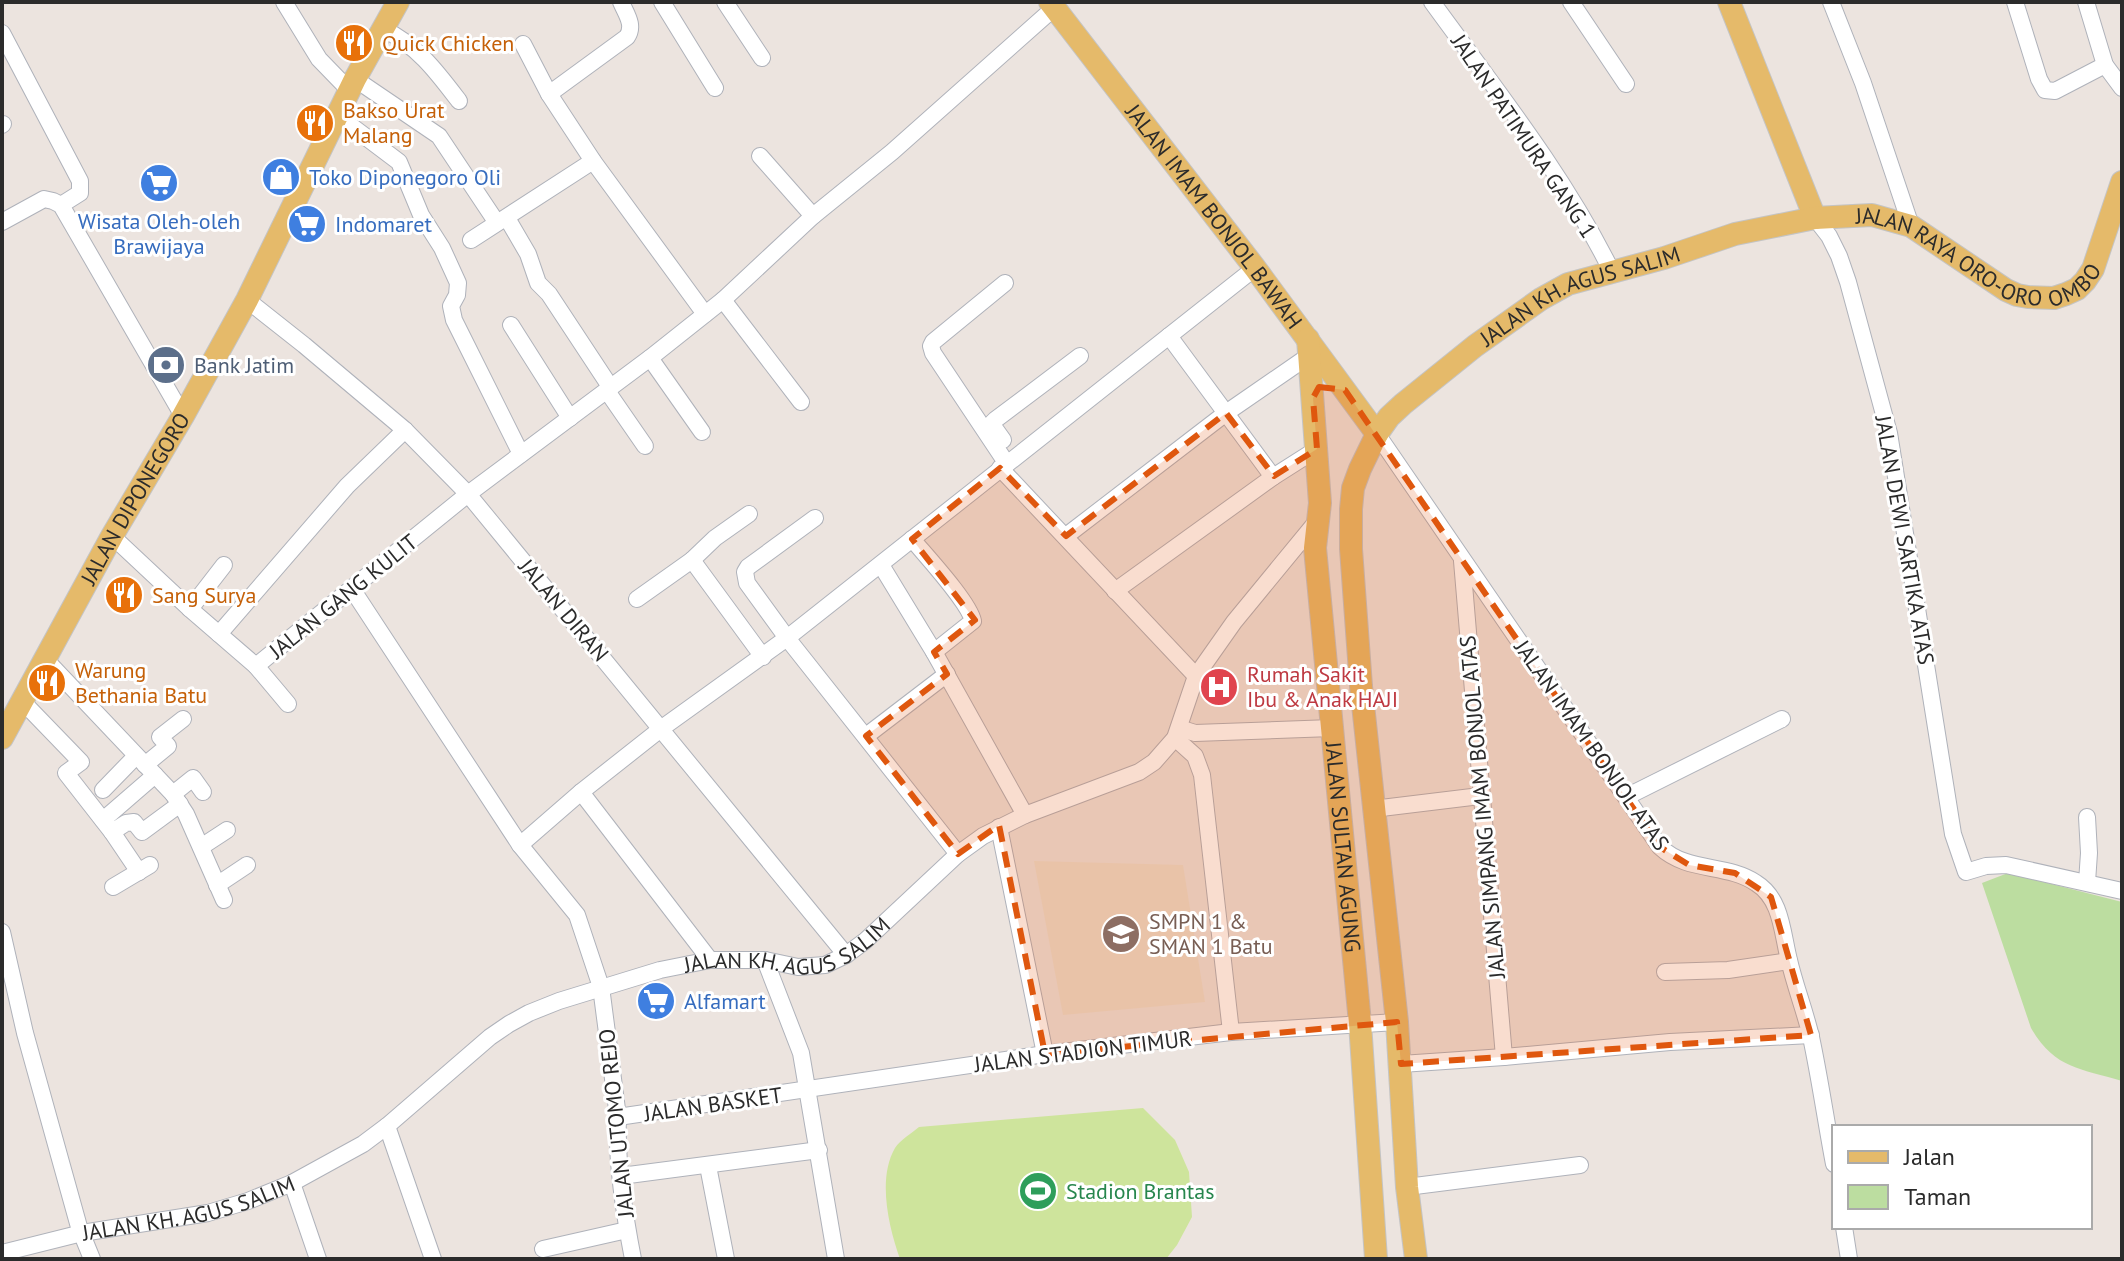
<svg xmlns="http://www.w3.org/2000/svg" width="2124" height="1261" viewBox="0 0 2124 1261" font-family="'PT Sans',sans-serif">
<rect width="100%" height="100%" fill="#ece4df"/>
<polygon fill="#ecdfcf" points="1034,861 1183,865 1205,1002 1063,1015"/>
<path fill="#bcdda0" d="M2008 873 2122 902V1081C2080 1068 2055 1069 2031 1028L1982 883Z"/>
<path fill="#cee49c" d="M1143 1108 1175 1140 1189 1172 1192 1217 1177 1245 1166 1259H900C889 1228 877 1179 895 1148 900 1140 912 1133 919 1127Z"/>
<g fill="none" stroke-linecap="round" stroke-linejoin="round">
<g stroke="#afb2ba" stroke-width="18">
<g id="minor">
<polyline points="284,2 319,59 350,91"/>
<polyline points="662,2 715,88"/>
<polyline points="725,2 762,58"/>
<path d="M1432 2C1496 90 1564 175 1612 272"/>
<polyline points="1571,2 1626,84"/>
<polyline points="1831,2 1863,83 1911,226"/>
<polyline points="2015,2 2039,79 2045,90 2055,91 2105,65"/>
<polyline points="2086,2 2105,65 2122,88"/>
<path d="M383 29C417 45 437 72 459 101"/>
<polyline points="2,33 80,181 80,193 61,205"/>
<polyline points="523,44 549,94 593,161 705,314"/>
<polyline points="355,79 439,136 493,217"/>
<path d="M549 94 627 37C635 25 626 14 621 2"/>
<polyline points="338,116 399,162 421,215 442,248 458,283 457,295 451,306 454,320 521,454"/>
<polyline points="2,125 3,124"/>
<polyline points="760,156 813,216"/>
<polyline points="507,218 528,254 538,283 549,294 611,388"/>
<polyline points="1815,218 1829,236 1839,256 1848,282 1889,433 1953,834 1966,872 1986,866 2006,865 2122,891"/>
<polyline points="2,222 44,199 53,201 61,205 183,416"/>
<polyline points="471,240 593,161"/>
<polyline points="1005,283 933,342 931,346 933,353 1007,464"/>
<polyline points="247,300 304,345 405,430 468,494 846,955"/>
<polyline points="723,300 801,402"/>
<polyline points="511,325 570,418"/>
<polyline points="650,358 702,432"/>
<polyline points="607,391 645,446"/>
<path d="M1377 434 1660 847C1688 873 1726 863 1756 883 1782 899 1782 933 1789 960 1795 986 1805 1011 1811 1037 1820 1079 1826 1122 1834 1164"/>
<polyline points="1003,440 993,426 992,423 995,420 1080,356"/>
<polyline points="1000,468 1196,676"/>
<polyline points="1273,477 1317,449"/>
<polyline points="815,518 748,567 745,572 747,583 787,638 958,854"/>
<polyline points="112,536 190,609 256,666 468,494 650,358 723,300 813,216 892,152 1054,8"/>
<polyline points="1066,536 1226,413 1310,355"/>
<path d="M912 539C927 557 969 602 973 621L934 652"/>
<polyline points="692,560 763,657"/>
<polyline points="1462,561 1504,1057"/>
<polyline points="881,565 934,652 1025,815"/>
<path d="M352 589 520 845 577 915 601 987 618 1117C616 1163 624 1213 633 1259"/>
<polyline points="1115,591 1273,477 1169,336"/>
<polyline points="637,599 692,560 715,538 749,514"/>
<polyline points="190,609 224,565"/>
<polyline points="219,634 347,486 405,430"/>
<polyline points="45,659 173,794 186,814 224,900"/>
<polyline points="256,666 288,704"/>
<polyline points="22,701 81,762 66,773 112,832 126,823 134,822 142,832 180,804"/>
<polyline points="1179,728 1195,733 1332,728"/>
<polyline points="866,736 947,674"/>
<polyline points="1175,738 1195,756 1202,775 1231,1032"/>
<polyline points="145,765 168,746 160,737 183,719"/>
<polyline points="103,790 136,756"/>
<polyline points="581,792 710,960"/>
<polyline points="173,794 193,778 203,792"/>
<polyline points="1626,797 1782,719"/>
<polyline points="1373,809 1480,796"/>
<polyline points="2087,817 2089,853 2087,882"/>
<polyline points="103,820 155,775"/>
<polyline points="999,827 1045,1054"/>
<polyline points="112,832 139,872"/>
<polyline points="520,845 581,792 662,728 787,638 1255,268"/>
<polyline points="201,847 227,830"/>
<polyline points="217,885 247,865"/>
<polyline points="113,887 150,865"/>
<polyline points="2,932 25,1033 79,1227 92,1259"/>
<polyline points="765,960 801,1053 836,1259"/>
<polyline points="1665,972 1728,970 1789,961"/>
<polyline points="1401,1064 1504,1057 1670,1042 1811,1035"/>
<polyline points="618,1117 1045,1054 1231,1032 1397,1022"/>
<polyline points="387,1126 433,1259"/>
<polyline points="708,1166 726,1259"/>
<polyline points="621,1176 819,1150"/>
<polyline points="292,1183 318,1259"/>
<polyline points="1407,1187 1580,1165"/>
<polyline points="1844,1227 1849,1259"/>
<polyline points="543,1249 627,1230"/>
<path id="s1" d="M2 1253 82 1233 208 1213 248 1201 292 1183 363 1144 387 1126 490 1037 509 1024 529 1013 559 1001 660 970 710 960H765L798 967 825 965 846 955 865 941 958 854 983 836 1025 815 1139 772 1154 762 1175 738 1196 676 1234 622 1317 521"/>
</g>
</g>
<g stroke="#c4c4c4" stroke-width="24">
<g id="major">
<path id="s2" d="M1050 2 1255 268 1377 434"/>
<polyline points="1729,2 1815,218"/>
<path id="s3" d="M1308 339 1320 503 1315 548 1360 1023 1376 1259"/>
<path id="s4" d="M2 738 112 536 183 416 247 300 355 79 398 2"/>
<path id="s5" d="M1416 1259 1407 1187 1397 1022 1361 686 1351 549V509L1353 488 1360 469 1377 434 1389 417 1403 404 1475 346 1541 299 1568 284 1664 258 1735 234 1815 218 1872 215 1911 226 2006 290 2017 295 2028 297 2054 298 2066 294 2077 289 2085 281 2093 269 2122 182"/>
</g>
</g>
<use href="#minor" stroke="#fff" stroke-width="16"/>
<use href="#major" stroke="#e5ba6a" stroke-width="22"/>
</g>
<path fill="#df570e" fill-opacity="0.2" stroke="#df570e" stroke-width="6" stroke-dasharray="16 10" stroke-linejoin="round" d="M1319 387 1345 390 1660 847 1689 865 1735 873 1771 897 1811 1035 1401 1064 1397 1022 1045 1054 999 825 958 854 866 736 947 674 934 652 975 620 912 539 1000 468 1066 536 1226 413 1274 476 1317 449 1313 398Z"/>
<defs>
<g id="restaurant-disc" transform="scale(2)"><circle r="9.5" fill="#e8710a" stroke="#fff"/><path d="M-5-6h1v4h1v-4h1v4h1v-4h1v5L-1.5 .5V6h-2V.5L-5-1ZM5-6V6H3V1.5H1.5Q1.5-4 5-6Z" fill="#fff"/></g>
<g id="shop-disc" transform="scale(2)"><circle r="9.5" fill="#3f7fe0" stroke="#fff"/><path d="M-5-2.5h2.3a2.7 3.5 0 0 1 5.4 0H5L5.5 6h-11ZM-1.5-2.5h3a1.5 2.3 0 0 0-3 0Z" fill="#fff"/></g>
<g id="supermarket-disc" transform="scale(2)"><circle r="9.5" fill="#3f7fe0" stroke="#fff"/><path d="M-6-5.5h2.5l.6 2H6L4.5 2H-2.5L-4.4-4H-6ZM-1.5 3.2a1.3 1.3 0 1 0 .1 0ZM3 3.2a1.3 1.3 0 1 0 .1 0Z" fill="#fff"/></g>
<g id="bank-disc" transform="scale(2)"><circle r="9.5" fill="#5c6f8a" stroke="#fff"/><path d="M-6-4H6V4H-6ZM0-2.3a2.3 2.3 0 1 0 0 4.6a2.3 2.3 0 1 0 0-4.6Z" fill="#fff"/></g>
<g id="hospital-disc" transform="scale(2)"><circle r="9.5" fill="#e0444e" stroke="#fff"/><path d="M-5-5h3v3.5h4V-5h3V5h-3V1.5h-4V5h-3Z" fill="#fff"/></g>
<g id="school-disc" transform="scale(2)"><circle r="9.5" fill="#8d6e63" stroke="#fff"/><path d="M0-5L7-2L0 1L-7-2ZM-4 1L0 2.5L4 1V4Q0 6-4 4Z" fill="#fff"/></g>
<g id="stadium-disc" transform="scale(2)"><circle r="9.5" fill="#2e9e5b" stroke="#fff"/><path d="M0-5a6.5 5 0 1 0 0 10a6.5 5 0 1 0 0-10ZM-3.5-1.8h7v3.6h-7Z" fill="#fff"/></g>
</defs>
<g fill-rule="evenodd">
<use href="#restaurant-disc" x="354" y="43"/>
<use href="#restaurant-disc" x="315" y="123"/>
<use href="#shop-disc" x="281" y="177"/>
<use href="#supermarket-disc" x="159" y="183"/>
<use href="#supermarket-disc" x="307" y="224"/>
<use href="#bank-disc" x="166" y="365"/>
<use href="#restaurant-disc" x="124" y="595"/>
<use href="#restaurant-disc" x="47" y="683"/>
<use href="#hospital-disc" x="1219" y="687"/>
<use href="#school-disc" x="1121" y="934"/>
<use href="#supermarket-disc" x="656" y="1001"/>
<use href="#stadium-disc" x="1038" y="1191"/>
</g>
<g text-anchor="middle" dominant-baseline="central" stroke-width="6" stroke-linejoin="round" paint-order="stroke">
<g font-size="22" fill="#c56008" stroke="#fff" text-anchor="start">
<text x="382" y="43">Quick Chicken</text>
<text x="343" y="110">Bakso Urat<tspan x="343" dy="25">Malang</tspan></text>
<text x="152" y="595">Sang Surya</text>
<text x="75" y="670">Warung<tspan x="75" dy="25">Bethania Batu</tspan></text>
</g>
<g font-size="22" fill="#2b2b2b" stroke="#fff">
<text transform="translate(1524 136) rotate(56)">JALAN PATIMURA GANG 1</text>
<text stroke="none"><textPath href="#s2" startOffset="270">JALAN IMAM BONJOL BAWAH</textPath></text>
<text stroke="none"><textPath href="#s5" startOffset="1512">JALAN RAYA ORO-ORO OMBO</textPath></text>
<text stroke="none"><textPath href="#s5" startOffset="1084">JALAN KH. AGUS SALIM</textPath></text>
<text stroke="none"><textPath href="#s4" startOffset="274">JALAN DIPONEGORO</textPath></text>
<text transform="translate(1905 540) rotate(80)">JALAN DEWI SARTIKA ATAS</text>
<text transform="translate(343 596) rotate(-39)">JALAN GANG KULIT</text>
<text transform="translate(564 610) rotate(50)">JALAN DIRAN</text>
<text transform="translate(1592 745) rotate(55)">JALAN IMAM BONJOL ATAS</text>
<text transform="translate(1482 807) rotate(-95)">JALAN SIMPANG IMAM BONJOL ATAS</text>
<text stroke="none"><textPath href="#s3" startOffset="510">JALAN SULTAN AGUNG</textPath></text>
<text stroke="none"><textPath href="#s1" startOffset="864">JALAN KH. AGUS SALIM</textPath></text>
<text transform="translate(1083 1051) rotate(-7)">JALAN STADION TIMUR</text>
<text transform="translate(713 1104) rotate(-8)">JALAN BASKET</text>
<text transform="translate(616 1123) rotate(-96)">JALAN UTOMO REJO</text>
<text stroke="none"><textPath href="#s1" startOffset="192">JALAN KH. AGUS SALIM</textPath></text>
</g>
<g font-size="22" fill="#366cbe" stroke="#fff" text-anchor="start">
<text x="309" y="177">Toko Diponegoro Oli</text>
<text x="159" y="221" text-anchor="middle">Wisata Oleh-oleh<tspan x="159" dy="25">Brawijaya</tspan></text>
<text x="335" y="224">Indomaret</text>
<text x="684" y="1001">Alfamart</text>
</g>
<g font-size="22" fill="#4e5e75" stroke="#fff" text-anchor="start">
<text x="194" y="365">Bank Jatim</text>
</g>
<g font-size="22" fill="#be3a42" stroke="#fff" text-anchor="start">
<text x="1247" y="674">Rumah Sakit<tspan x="1247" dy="25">Ibu &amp; Anak HAJI</tspan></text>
</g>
<g font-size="22" fill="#785e54" stroke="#fff" text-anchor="start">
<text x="1149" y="921">SMPN 1 &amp;<tspan x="1149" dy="25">SMAN 1 Batu</tspan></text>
</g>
<g font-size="22" fill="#27864d" stroke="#fff" text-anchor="start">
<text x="1066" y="1191">Stadion Brantas</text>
</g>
</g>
<rect width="2124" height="1261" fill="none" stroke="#2b2b2b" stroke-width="8"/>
<rect x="1832" y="1125" width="260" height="104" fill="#ffffff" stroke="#aaaaaa" stroke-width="2"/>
<rect x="1848" y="1151" width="40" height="12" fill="#e5ba6a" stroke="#aaaaaa" stroke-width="2"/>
<text x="1904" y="1165" font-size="24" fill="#2b2b2b">Jalan</text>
<rect x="1848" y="1185" width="40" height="24" fill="#bcdda0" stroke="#aaaaaa" stroke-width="2"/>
<text x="1904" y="1205" font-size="24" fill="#2b2b2b">Taman</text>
</svg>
